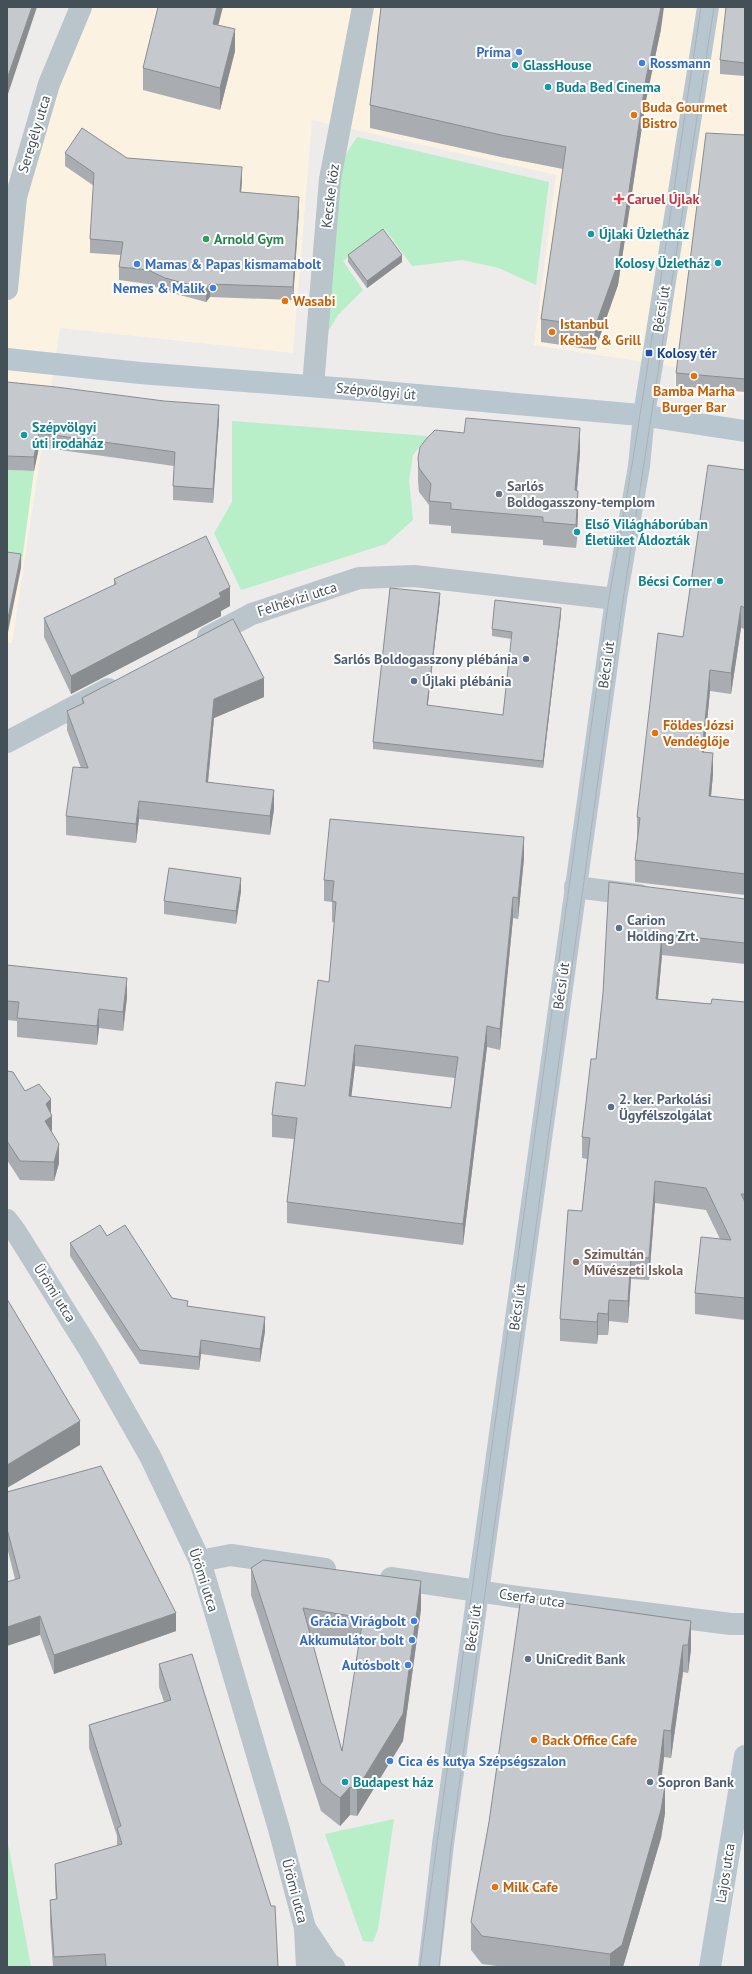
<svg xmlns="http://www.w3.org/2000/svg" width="752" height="1974" viewBox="0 0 752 1974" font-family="'PT Sans',sans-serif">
<rect width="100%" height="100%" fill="#eeebeb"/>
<polygon fill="#fbf2e2" points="81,7 745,7 745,395 674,389 675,367 534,345 556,175 312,120 293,353 60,328 12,643 7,643 7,176 21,177"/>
<g fill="#b8eec8">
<polygon points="357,137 549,182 536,285 499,268 463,260 412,266 385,229 343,261 363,290 338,315 326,335 339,165"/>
<polygon points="232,421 428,436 413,455 409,480 413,520 386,544 241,590 214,533 232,502"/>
<polygon points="7,470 34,471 21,568 7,566"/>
<polygon points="394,1819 378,1929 373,1942 363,1941 325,1834"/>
<polygon points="7,1838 31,1967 7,1967"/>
</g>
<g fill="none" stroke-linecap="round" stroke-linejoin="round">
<g stroke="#b9c4cb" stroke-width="22">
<polyline points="7,289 16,197 49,84 81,7"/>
<polyline points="313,386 330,179 363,7"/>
<polyline points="208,637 252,614 359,578 414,576 616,599"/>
<polyline points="7,742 108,689"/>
<polyline points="575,887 639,895"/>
<polyline points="7,1220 16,1232 92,1354 150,1456 200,1561 279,1829 305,1928 329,1964 334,1967"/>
<polyline points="200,1561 231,1555 325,1569"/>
<polyline points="391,1578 518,1597 731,1624 745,1624"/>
<polyline points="305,1929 307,1967"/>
</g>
<g stroke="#b8c6d0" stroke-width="22">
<polyline points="7,359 140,373 361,390 640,415 745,431"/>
<polyline points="429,1967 443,1844 616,599 639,466 644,415 708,7"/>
<polyline points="710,1967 745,1756"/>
</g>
<g stroke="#adb1b6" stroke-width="1">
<path d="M420 1967 609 598C645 402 671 204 701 7"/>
<polyline points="439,1967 451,1846 482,1615 623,600 714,7"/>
</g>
</g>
<g fill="#a9adb1" fill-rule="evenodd">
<polygon points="745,7 745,76 720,74 720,60"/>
<polygon points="218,25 235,51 220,110 143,90 143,68"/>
<polygon points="661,29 646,100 618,285 595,350 541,342 541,319 563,169 501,157 370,128 370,105"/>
<polygon points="745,135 745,392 676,386 676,373"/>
<polygon points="65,153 127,158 242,180 241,192 299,210 293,300 210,297 206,302 165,291 148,284 119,280 119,267 121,255 90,253 90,239 94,186 65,166"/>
<polygon points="348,255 402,262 367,288 348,262"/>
<polygon points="7,382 219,419 213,503 173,500 173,486 174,466 39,447 34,471 7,470"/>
<polygon points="580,452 577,490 578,514 576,548 543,545 543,540 451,533 451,526 429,524 429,505 419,492 418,481 418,458"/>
<polygon points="745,470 745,629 741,628 731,694 710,691 704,752 713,774 711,796 745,800 745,895 635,882 635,860 637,839 637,817 683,637"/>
<polygon points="114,579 230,606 221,611 221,616 71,694 44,637 44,618 114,586"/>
<polygon points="440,600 427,706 503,715 512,639 492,636 492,629 561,614 543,768 373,749 373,742"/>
<polygon points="264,697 214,718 208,783 274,809 270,835 139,819 136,843 66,835 66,816 81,768 67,730 67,711 82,704 82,698"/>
<path d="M524 858 518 919 513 918 500 1050 487 1047 463 1245 287 1223V1202L294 1139 272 1137V1115L305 1086 329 982 335 923 332 922V902L324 901V880ZM355 1066 455 1078 451 1108 351 1096Z"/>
<polygon points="609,882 745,899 745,964 662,955 658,999 711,1004 745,1002 745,1320 695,1314 695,1293 720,1239 706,1210 655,1203 649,1280 631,1279 628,1323 609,1321 608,1335 598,1335 597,1344 560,1341 560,1319 582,1211 587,1159 582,1158 582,1137 596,1059 603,993"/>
<polygon points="241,891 236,924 164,914 164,901"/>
<polygon points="7,965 127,997 123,1031 99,1028 97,1045 17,1037 17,1021 7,1020"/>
<polygon points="7,1071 25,1091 51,1114 52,1132 59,1163 54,1181 20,1180 7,1160"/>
<polygon points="107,1236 172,1298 188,1306 265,1331 260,1362 201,1354 199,1370 140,1364 70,1256 70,1243"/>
<polygon points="7,1492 176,1631 54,1674 40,1635 15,1579 7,1547"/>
<path d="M251 1568 421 1609 403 1741 357 1816 350 1815 340 1826 321 1811 251 1595ZM311 1637 359 1645 342 1751Z"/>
<polygon points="691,1621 691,1649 688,1673 683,1672 671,1758 664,1757 661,1785 665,1813 661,1838 623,1967 505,1967 482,1964 471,1950 471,1922"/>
<polygon points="159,1664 278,1967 53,1967 50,1923 50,1900 56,1899 55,1887 55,1864 117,1846 117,1836 89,1748 89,1725 164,1702 159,1687"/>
</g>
<g fill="#8a8d90">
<polygon points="32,7 37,7 7,97 7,79"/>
<polygon points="217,7 223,7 213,46 213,24"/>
<polygon points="661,7 664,7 661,29 646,100 618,285 595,350 595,327"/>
<polygon points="235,29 235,51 220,110 220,88"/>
<polygon points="242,167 242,180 240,205 240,192"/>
<polygon points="299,197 299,210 293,300 293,287"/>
<polygon points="402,255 402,262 367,288 367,281"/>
<polygon points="210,284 210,297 206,302 206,289"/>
<polygon points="219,405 219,419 213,503 213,489"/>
<polygon points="580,428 580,452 575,513 575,490"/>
<polygon points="39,433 39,447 34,471 34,457"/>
<polygon points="578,491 578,514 576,548 576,525"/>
<polygon points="21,554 21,568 7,637 7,623"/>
<polygon points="230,587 230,606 221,611 221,616 71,694 71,676 219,593"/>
<polygon points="440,593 440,600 427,712 427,705"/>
<polygon points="741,606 741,628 731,694 731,673"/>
<polygon points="561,608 561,614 543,768 543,761"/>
<polygon points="710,670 710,691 702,773 702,752"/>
<polygon points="264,678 264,697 214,718 206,801 206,782 214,699"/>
<polygon points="713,753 713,774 709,817 709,796"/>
<polygon points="274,790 274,809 270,835 270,816"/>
<polygon points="139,801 139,819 136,843 136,824"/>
<polygon points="524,837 524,858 518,919 518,898"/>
<polygon points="241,878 241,891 236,924 236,911"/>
<polygon points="513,897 513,918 500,1050 500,1029"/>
<polygon points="662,934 662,955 656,1020 656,999"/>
<polygon points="127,978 127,997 123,1031 123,1012"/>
<polygon points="99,1009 99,1028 97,1045 97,1026"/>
<polygon points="487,1026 487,1047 463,1245 463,1224"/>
<polygon points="355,1045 355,1066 349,1117 349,1096"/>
<polygon points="51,1099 51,1117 52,1116 52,1135 45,1121 46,1104"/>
<polygon points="59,1144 59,1163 54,1181 54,1162"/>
<polygon points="655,1181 655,1203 649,1280 649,1258"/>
<polygon points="631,1257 631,1279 628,1323 628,1301"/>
<polygon points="609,1300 609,1321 608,1335 608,1314"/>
<polygon points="598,1313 598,1335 597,1344 597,1322"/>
<polygon points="265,1317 265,1331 260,1362 260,1349"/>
<polygon points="201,1340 201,1354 199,1370 199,1357"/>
<polygon points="80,1421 80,1445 7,1488 7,1465"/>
<polygon points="421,1581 421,1609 403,1741 357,1816 357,1789"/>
<polygon points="176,1613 176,1631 54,1674 54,1655"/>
<polygon points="40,1616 40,1635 7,1646 7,1627"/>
<polygon points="691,1621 691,1649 688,1673 688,1645"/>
<polygon points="683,1645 683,1672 671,1758 671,1731"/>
<polygon points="664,1730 664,1757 657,1812 657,1785"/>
<polygon points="665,1786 665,1813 661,1838 623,1967 610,1967 610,1954"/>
<polygon points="350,1787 350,1815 340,1826 340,1798"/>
</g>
<g fill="#c5c9ce" stroke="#8a8d90" fill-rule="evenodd">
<polygon points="7,7 32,7 7,79"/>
<polygon points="158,7 217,7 213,24 235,29 220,88 143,68"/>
<polygon points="381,7 661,7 646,78 618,263 595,327 541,319 566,147 501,135 370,105"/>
<polygon points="726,7 745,7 745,63 720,60"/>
<polygon points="82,128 127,158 242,167 240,192 299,197 293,287 210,284 206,289 165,278 148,270 119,267 123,242 90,239 94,173 65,153"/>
<polygon points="706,133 745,135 745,379 676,373"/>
<polygon points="383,229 402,255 367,281 348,255"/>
<polygon points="7,382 56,387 164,401 219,405 213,489 173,486 175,452 39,433 34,457 7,456"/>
<polygon points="466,418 580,428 575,490 578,491 576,525 543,522 543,517 451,509 451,503 429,501 431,484 419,468 418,458 420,447 427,438 435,430 464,433"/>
<polygon points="708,465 745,470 745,608 741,606 731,673 710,670 702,752 713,753 709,796 745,800 745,874 635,860 640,818 637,817 658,633 683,637"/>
<polygon points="206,536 230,587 219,593 221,597 71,676 44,618 116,584 114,579"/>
<polygon points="7,552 21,554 7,623"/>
<polygon points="390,588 440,593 427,705 503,715 512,632 492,629 495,600 561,608 543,761 373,742"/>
<polygon points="233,619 264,678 214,699 206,782 274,790 270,816 139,801 136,824 66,816 73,767 88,768 67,711 84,703 82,698"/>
<path d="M330 819 524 837 518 898 513 897 500 1029 487 1026 463 1224 287 1202 297 1118 272 1115 276 1082 305 1086 318 980 329 982 336 902 332 901 334 881 324 880ZM355 1045 458 1057 451 1108 349 1096Z"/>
<polygon points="169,868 241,878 236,911 164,901"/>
<polygon points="609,882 745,899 745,943 662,934 656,999 711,1004 712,999 745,1002 745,1194 741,1194 745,1202 745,1298 695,1293 701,1237 731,1240 706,1188 655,1181 649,1258 631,1257 628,1301 609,1300 608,1314 598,1313 597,1322 560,1319 568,1210 582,1211 590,1138 582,1137 591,1059 596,1059 603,993"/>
<polygon points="7,965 127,978 123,1012 99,1009 97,1026 17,1018 19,1002 7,1001"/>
<polygon points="7,1071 13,1072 25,1091 39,1084 51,1099 46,1104 52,1116 45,1121 59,1144 54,1162 20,1161 7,1141"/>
<polygon points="100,1225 107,1236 125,1225 172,1298 188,1301 187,1306 265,1317 260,1349 201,1340 199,1357 140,1350 70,1243"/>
<polygon points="7,1299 80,1421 7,1465"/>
<polygon points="101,1466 176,1613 54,1655 40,1616 7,1627 7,1582 20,1578 7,1529 7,1492"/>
<path d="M263 1560 421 1581 403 1714 357 1789 350 1787 340 1798 321 1783 251 1568ZM303 1608 363 1618 342 1751Z"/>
<polygon points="521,1597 691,1621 688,1645 683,1645 671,1731 664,1730 657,1785 665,1786 661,1810 622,1945 610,1954 482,1936 471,1922 489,1822"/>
<polygon points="192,1654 271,1906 275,1906 278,1967 106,1967 105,1954 54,1957 50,1900 57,1899 55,1864 122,1844 117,1828 121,1826 89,1725 171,1700 159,1664"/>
</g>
<g fill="#3f7fe0" stroke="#fff" stroke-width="1.5">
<circle cx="519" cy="52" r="4"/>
<circle cx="642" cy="63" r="4"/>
<circle cx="137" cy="264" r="4"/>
<circle cx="213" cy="288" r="4"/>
<circle cx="414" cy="1621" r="4"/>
<circle cx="412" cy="1640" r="4"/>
<circle cx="408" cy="1665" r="4"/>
<circle cx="390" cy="1761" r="4"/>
</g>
<g fill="#0f9aa8" stroke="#fff" stroke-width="1.5">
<circle cx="515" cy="65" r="4"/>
<circle cx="548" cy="87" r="4"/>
<circle cx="591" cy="234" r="4"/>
<circle cx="718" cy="263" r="4"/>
<circle cx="24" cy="435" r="4"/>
<circle cx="577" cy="532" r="4"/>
<circle cx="720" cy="581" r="4"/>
<circle cx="345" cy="1782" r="4"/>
</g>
<g fill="#e8710a" stroke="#fff" stroke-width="1.5">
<circle cx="634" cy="115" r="4"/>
<circle cx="285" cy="301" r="4"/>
<circle cx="552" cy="332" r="4"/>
<circle cx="694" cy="376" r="4"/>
<circle cx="655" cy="733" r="4"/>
<circle cx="534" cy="1740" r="4"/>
<circle cx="495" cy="1887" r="4"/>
</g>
<path fill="#e0444e" stroke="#fff" stroke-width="1.5" d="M617 193h4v4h4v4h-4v4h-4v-4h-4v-4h4z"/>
<circle fill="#2e9e5b" stroke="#fff" stroke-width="1.5" cx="206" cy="239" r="4"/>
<rect fill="#1a4fb4" stroke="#fff" stroke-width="1.5" x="645" y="349" width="8" height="8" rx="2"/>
<circle fill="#6b7280" stroke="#fff" stroke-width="1.5" cx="499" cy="494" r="4"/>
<g fill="#5c6f8a" stroke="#fff" stroke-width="1.5">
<circle cx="526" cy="659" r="4"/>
<circle cx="414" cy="681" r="4"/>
<circle cx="619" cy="928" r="4"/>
<circle cx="611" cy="1107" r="4"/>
<circle cx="528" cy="1659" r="4"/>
<circle cx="650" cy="1782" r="4"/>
</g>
<circle fill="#8d6e63" stroke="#fff" stroke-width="1.5" cx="576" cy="1262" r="4"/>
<g text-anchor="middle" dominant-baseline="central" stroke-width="4" stroke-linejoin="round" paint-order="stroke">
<g font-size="14" font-weight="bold" fill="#366cbe" stroke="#fff" text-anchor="end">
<text x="511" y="52">Príma</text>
<text x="650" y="63" text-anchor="start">Rossmann</text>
<text x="145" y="264" text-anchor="start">Mamas &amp; Papas kismamabolt</text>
<text x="205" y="288">Nemes &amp; Malik</text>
<text x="406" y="1621">Grácia Virágbolt</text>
<text x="404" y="1640">Akkumulátor bolt</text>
<text x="400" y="1665">Autósbolt</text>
<text x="398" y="1761" text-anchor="start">Cica és kutya Szépségszalon</text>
</g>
<g font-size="14" font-weight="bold" fill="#0d838f" stroke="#fff" text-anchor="start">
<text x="523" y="65">GlassHouse</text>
<text x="556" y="87">Buda Bed Cinema</text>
<text x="599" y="234">Újlaki Üzletház</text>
<text x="710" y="263" text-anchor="end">Kolosy Üzletház</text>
<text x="32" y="427">Szépvölgyi<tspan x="32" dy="16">úti irodaház</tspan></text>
<text x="585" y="524">Első Világháborúban<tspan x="585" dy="16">Életüket Áldozták</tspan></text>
<text x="712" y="581" text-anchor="end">Bécsi Corner</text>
<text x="353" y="1782">Budapest ház</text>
</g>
<g font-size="14" font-weight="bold" fill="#c56008" stroke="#fff" text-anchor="start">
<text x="642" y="107">Buda Gourmet<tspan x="642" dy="16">Bistro</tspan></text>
<text x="293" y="301">Wasabi</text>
<text x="560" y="324">Istanbul<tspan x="560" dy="16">Kebab &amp; Grill</tspan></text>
<text x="694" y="391" text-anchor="middle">Bamba Marha<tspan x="694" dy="16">Burger Bar</tspan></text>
<text x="663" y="725">Földes Józsi<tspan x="663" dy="16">Vendéglője</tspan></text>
<text x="542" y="1740">Back Office Cafe</text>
<text x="503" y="1887">Milk Cafe</text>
</g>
<g font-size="14" fill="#445058" stroke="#fff">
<text transform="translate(34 134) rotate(-73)">Seregély utca</text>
<text transform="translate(330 196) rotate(-83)">Kecske köz</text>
<text transform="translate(661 309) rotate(-81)">Bécsi út</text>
<text transform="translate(376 391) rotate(5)">Szépvölgyi út</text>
<text transform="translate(297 599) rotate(-18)">Felhévízi utca</text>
<text transform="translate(606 665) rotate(-82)">Bécsi út</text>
<text transform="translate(561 986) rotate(-82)">Bécsi út</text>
<text transform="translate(55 1293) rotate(58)">Ürömi utca</text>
<text transform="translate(517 1307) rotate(-82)">Bécsi út</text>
<text transform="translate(204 1580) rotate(72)">Ürömi utca</text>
<text transform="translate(532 1598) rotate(8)">Cserfa utca</text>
<text transform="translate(473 1628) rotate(-82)">Bécsi út</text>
<text transform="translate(725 1873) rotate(-81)">Lajos utca</text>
<text transform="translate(295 1891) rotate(75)">Ürömi utca</text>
</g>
<g font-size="14" font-weight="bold" fill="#be3a42" stroke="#fff" text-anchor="start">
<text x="627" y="199">Caruel Újlak</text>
</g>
<g font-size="14" font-weight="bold" fill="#27864d" stroke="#fff" text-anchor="start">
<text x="214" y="239">Arnold Gym</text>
</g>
<g font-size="14" font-weight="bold" fill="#164399" stroke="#fff" text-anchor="start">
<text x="657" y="353">Kolosy tér</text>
</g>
<g font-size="14" font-weight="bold" fill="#5b616d" stroke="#fff" text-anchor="start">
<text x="507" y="486">Sarlós<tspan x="507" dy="16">Boldogasszony-templom</tspan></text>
</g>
<g font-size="14" font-weight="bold" fill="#4e5e75" stroke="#fff" text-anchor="start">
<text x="518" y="659" text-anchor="end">Sarlós Boldogasszony plébánia</text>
<text x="422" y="681">Újlaki plébánia</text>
<text x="627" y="920">Carion<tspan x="627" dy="16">Holding Zrt.</tspan></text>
<text x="619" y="1099">2. ker. Parkolási<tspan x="619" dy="16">Ügyfélszolgálat</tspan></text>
<text x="536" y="1659">UniCredit Bank</text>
<text x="658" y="1782">Sopron Bank</text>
</g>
<g font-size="14" font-weight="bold" fill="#785e54" stroke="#fff" text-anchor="start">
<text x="584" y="1254">Szimultán<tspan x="584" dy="16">Művészeti Iskola</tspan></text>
</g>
</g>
<rect width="752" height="1974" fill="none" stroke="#445058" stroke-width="16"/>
</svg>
